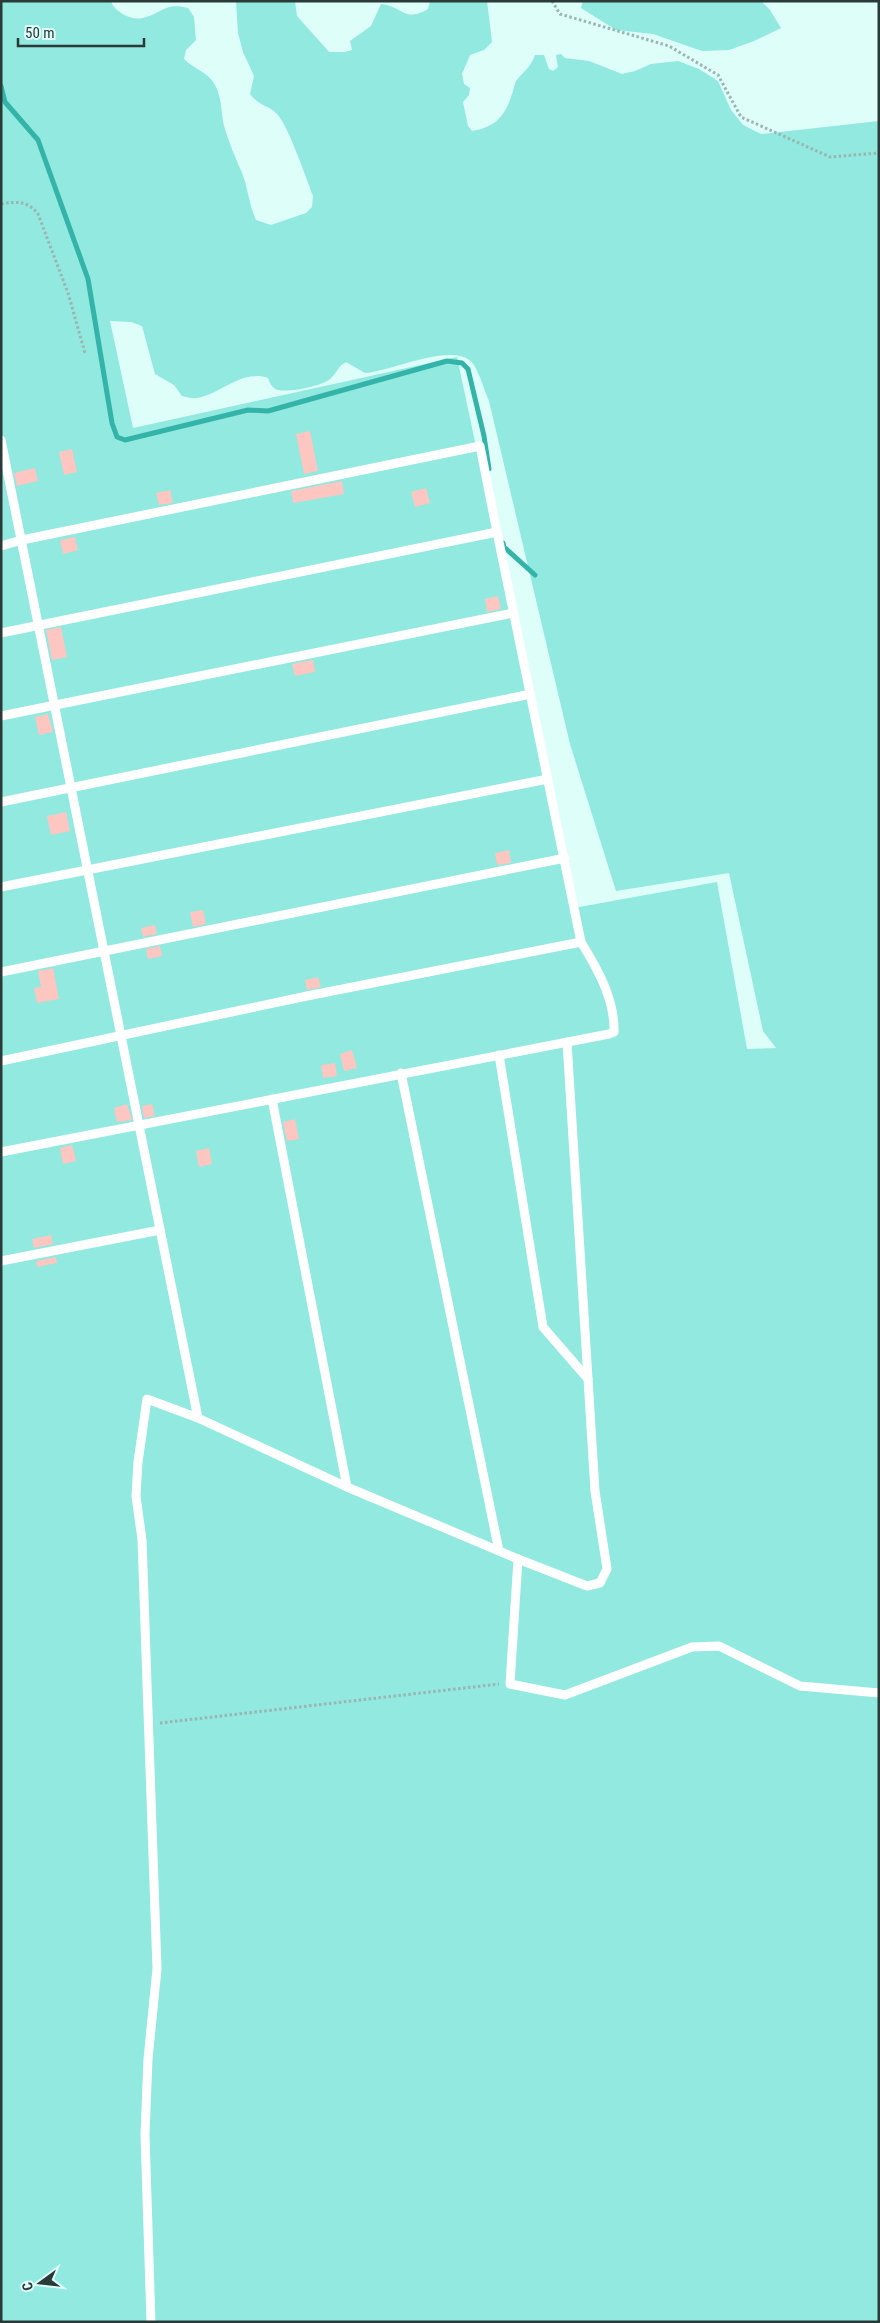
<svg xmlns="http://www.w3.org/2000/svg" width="880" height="2323" viewBox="0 0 880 2323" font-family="'Roboto Condensed',sans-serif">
<rect width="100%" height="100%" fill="#ddfef9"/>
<g fill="#91e9df" fill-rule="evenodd">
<path d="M1 1H111C114 12 132 21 143 18 163 13 165 2 188 8L194 17 196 40 186 50 184 59C194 69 208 72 215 85 222 97 221 113 224 126 229 143 235 157 242 173 248 188 249 205 256 220L271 225 306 213 312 207 313 196C306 178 289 127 277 114 269 105 260 107 250 94L254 76 243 52 238 33 236 1H295L297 16 329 52H345L352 50 350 41 371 26 381 4C405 7 403 23 428 9L430 1H487L492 42 484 50 470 55 462 74 464 84 470 88 469 95 463 102 468 126 472 131C495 127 505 117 512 94 514 90 514 83 517 80 524 71 531 67 535 55H544L549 69 553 71 558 67 556 55 561 54 565 58 589 61 622 74 635 71 651 64 678 61 699 69 718 81 731 110 743 125 761 134 879 121V2322H1ZM110 321 131 322 142 326 155 374 174 385 182 396C187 397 193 399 197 398 221 394 242 369 268 378 269 381 271 386 274 388 281 395 323 386 330 379 337 373 338 366 346 362L365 373C391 372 457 339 474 365 480 375 484 389 489 401L570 744 616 891 729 873 763 1031 776 1048 747 1049 717 882 574 908 457 357 133 428Z"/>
<polygon points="583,1 761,1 770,10 781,28 754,41 729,50 702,51 653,34 616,30 581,8"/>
</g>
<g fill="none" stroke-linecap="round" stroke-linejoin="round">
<g stroke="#34b4a9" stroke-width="5">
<polyline points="1,86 5,102 38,140 88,279 112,423 117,437 125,440 248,410 268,411 447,361 462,363 468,369 484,436 489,469"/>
<polyline points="503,543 504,547 535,575"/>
</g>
</g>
<g fill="#fec6c0">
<polygon points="310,431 318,471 304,474 296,434"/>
<polygon points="72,449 77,472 64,475 59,452"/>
<polygon points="35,468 38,481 17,486 14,473"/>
<polygon points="342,481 344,494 293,503 291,491"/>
<polygon points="426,488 430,503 415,507 411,492"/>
<polygon points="170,490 173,503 159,505 156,493"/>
<polygon points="75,537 78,550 63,554 60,540"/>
<polygon points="498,596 501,609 487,612 485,599"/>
<polygon points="61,627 67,657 52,660 46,630"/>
<polygon points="313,660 315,672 295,676 292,664"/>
<polygon points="48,714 53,732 39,735 35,717"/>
<polygon points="66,812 70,831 51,835 47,816"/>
<polygon points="509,850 511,863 497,865 495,853"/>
<polygon points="203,910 206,924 193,927 190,912"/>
<polygon points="155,925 157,934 143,937 141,928"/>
<polygon points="160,946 162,956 148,959 146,949"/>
<polygon points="53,968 59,999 37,1003 34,988 41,987 38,971"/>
<polygon points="318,977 321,987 307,990 305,980"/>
<polygon points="352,1050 357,1068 344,1071 340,1054"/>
<polygon points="335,1063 337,1076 323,1078 321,1065"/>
<polygon points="127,1104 132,1120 117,1122 114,1108"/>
<polygon points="152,1104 155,1116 144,1118 142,1106"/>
<polygon points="295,1119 299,1139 287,1141 283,1122"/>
<polygon points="72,1145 76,1161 63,1164 60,1148"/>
<polygon points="209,1148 212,1164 199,1167 196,1151"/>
<polygon points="51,1235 53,1244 34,1248 32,1239"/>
<polygon points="56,1257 57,1263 37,1267 36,1261"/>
</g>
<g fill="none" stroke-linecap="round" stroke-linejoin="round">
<g stroke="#9bb5b1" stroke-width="3" stroke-dasharray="2.5 2.5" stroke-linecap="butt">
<polyline points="552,1 560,14 669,46 718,75 741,117 830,157 879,153"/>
<path d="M1 204C17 201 28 201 38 214L68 293 85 353"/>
<polyline points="160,1723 499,1684"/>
</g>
<g stroke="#fff" stroke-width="9">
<polyline points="1,440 198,1418 147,1399 138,1462 136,1496 142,1540 157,1969 148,2059 145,2135 151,2322"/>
<polyline points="1,546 22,540 480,446 497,532"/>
<path d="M1 633 497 532 581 942C597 968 615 999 614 1032L609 1034 1 1152"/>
<polyline points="1,716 513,613"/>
<polyline points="1,802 531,694"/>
<polyline points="1,887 548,779"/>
<polyline points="1,972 565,858"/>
<polyline points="499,1055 543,1327 588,1379"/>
<polyline points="1,1061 307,996 581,942"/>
<polyline points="401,1073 499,1551"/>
<polyline points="272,1099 347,1487"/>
<polyline points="1,1261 160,1230"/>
<polyline points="198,1418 347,1487 518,1559 510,1684 565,1695 692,1647 719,1646 800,1686 879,1693"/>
<polyline points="518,1559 587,1586 600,1583 607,1569 595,1491 567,1042"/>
</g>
</g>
<rect width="880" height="2323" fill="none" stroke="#2a3a38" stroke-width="5"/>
<g transform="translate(40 2283) rotate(255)" stroke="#ddfef9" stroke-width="4" paint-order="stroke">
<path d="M0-4L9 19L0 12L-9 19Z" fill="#2a3a38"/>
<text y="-8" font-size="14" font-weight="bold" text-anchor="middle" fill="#2a3a38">С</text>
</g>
<path d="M18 38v8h126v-8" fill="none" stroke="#2a3a38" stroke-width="2.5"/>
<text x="25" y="38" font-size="15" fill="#2a3a38" stroke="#ddfef9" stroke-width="4" paint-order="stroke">50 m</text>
</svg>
